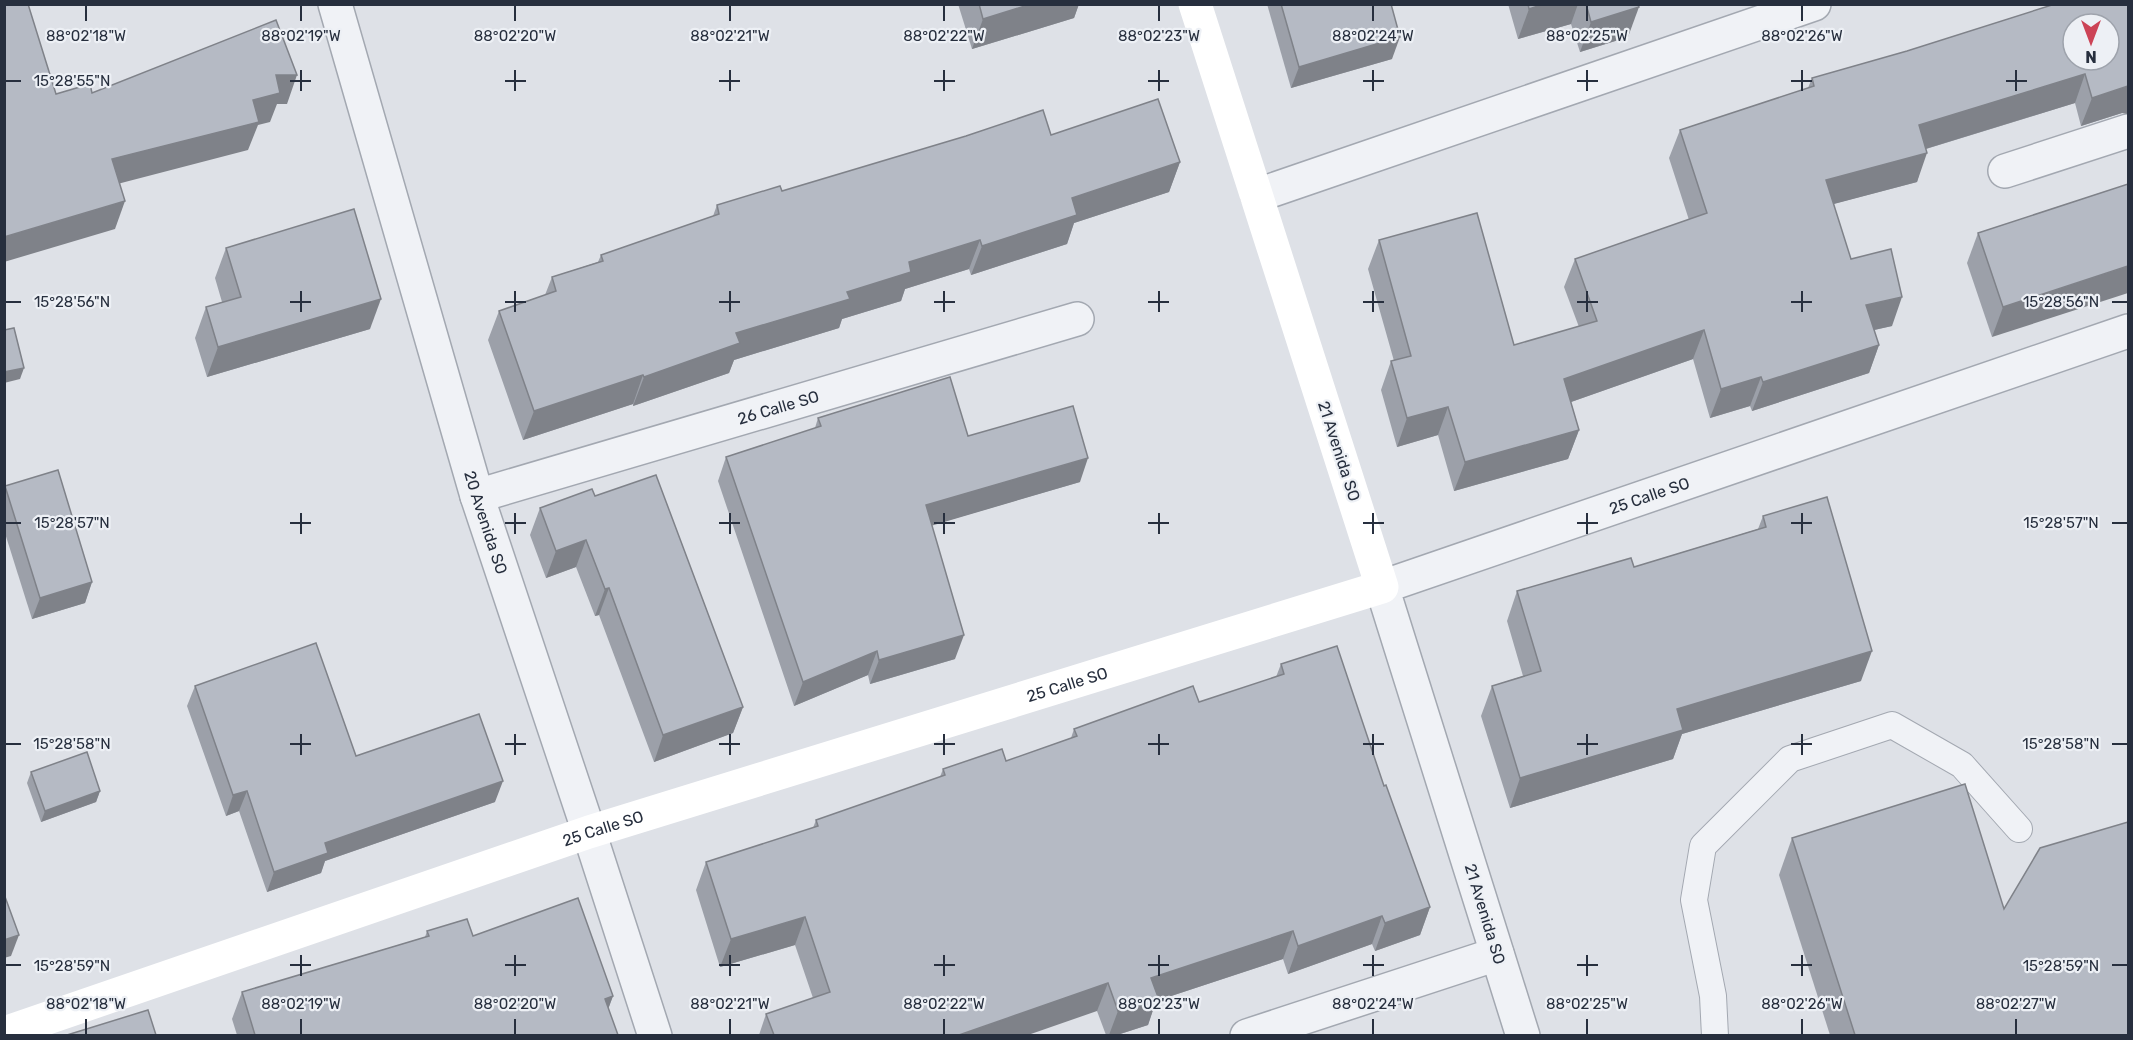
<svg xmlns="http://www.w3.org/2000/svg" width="2133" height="1040" viewBox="0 0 2133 1040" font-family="Rubik,sans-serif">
<rect width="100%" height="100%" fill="#dee1e7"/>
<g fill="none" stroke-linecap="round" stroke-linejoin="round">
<g stroke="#a3a8b1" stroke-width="28">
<polyline id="lane" points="1715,1036 1713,996 1694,900 1703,846 1790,759 1892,725 1962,765 2019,829"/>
</g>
<g stroke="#a3a8b1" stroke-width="36">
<g id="street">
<path id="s1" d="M335 4 477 496 589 832 655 1036"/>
<polyline points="2005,171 2128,131"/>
<polyline points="1258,195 1814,4"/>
<path id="s2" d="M477 496 1077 319"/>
<polyline points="1247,1036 1497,954"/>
<path id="s3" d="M1523 1036 1382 587 2128 331"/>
</g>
</g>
<use href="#lane" stroke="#f0f2f6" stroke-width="26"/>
<use href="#street" stroke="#f0f2f6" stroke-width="33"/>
<path stroke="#fff" stroke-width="33" id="s4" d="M4 1033 589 832 1382 587 1195 4"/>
</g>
<g fill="#9ca0a9">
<polygon points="958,4 1079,4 1074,18 972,49"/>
<polygon points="1267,4 1391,4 1392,59 1291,88"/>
<polygon points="1508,4 1638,4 1628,37 1580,52 1571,24 1518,39"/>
<polygon points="2055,4 2122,113 2081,126 2075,103 1926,149 1917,182 1833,204 1851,259 1892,326 1874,330 1879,345 1869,373 1752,411 1750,406 1710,418 1693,359 1571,402 1579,430 1568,459 1454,491 1438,435 1397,447 1381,390 1391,361 1394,361 1368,269 1379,240 1514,345 1579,327 1564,287 1575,259 1689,220 1669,158 1680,130 1808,88 1812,78 1907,51"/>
<polygon points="1051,135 1180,162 1169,192 1074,223 1067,244 971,275 969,269 905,289 901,301 842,319 839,328 734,360 729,373 633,406 633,404 523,440 488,340 499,311 545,295 552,277 598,262 601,255 713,216 717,205 782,191"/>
<polygon points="2128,184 1992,337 1967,263 1978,233"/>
<polygon points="226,248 370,329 207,377 195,338 206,307 222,302 215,278"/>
<polygon points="818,418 968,436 1080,482 932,525 955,659 870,684 868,675 794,706 718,481 726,457 815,428"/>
<polygon points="5,486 92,582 85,603 32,619 4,530"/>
<polygon points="595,496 743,707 733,733 654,762 599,615 595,616 576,567 546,578 530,535 540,508"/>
<polygon points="1763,516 1861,681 1682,734 1673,759 1510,808 1481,716 1492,686 1523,676 1507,621 1517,591 1634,567 1758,529"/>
<polygon points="1281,664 1384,786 1430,907 1420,935 1375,951 1372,944 1288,974 1283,959 1156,1001 1148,1025 1117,1035 1106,1035 1097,1011 813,998 795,945 720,967 696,890 706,862 813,828 816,820 940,777 943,769 1006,761 1071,738 1074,729 1199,702 1276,677"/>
<polygon points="195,686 356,756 495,802 325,861 321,873 267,892 239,811 226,816 187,706"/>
<polygon points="31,772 100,791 96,802 41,822 27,783"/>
<polygon points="1792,838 2004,909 2128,1035 1830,1035 1779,875"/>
<polygon points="427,931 473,936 613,996 608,1009 618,1035 237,1035 232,1019 242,992 425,937"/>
<polygon points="766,1014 774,1035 759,1035"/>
</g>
<g fill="#7f8289">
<polygon points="1031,4 1079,4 1074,18 972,49 983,19"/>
<polygon points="1544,4 1578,4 1571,24 1518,39 1529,9"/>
<polygon points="1639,7 1628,37 1580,52 1591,22"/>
<polygon points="1400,37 1392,59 1291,88 1299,67"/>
<polygon points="2085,74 2075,103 1909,154 1919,125"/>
<polygon points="276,75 297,75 287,104 277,104 270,122 258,125 248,150 102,188 112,159 253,100"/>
<polygon points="2128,86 2128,114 2122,113 2081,126 2092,98"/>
<polygon points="1927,153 1917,182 1815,209 1826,180"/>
<polygon points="1180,162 1169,192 1074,223 1067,244 971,275 982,246 1072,198"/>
<polygon points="125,201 115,229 4,262 4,237"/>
<polygon points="980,240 969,269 905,289 901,301 842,319 839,328 734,360 729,373 633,406 644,377 736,333 847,292 909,262"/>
<polygon points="2128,266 2128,293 1992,337 2003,307"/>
<polygon points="1902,297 1892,326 1856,334 1866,305"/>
<polygon points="381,299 370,329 207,377 218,347"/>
<polygon points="1704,330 1693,359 1554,408 1564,379"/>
<polygon points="1879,345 1869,373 1752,411 1763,382"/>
<polygon points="24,368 20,379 4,383 4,372"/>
<polygon points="643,375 633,404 523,440 534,411"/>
<polygon points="1761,377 1750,406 1710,418 1721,389"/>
<polygon points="1448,407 1438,435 1397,447 1407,418"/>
<polygon points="1579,430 1568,459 1454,491 1465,462"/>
<polygon points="1088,458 1080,482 917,530 926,505"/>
<polygon points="586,540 576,567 546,578 556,551"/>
<polygon points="92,582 85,603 32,619 40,598"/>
<polygon points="609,588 599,615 595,616 605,589"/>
<polygon points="964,635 955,659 870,684 879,660"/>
<polygon points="877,651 868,675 794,706 803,682"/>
<polygon points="1872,651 1861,681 1682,734 1673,759 1510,808 1520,778 1677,709"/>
<polygon points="743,707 733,733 654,762 663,735"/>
<polygon points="503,781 495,802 325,861 321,873 267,892 274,872 325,843"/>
<polygon points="100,791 96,802 41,822 45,811"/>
<polygon points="247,791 239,811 226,816 233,795"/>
<polygon points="1430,907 1420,935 1375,951 1385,923"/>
<polygon points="1382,916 1372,944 1288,974 1298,946"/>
<polygon points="805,917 795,945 720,967 731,939"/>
<polygon points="1293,931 1283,959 1156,1001 1148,1025 1117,1035 1109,1035 1118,1011 1151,978"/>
<polygon points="19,935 11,956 4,958 4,940"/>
<polygon points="1108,983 1097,1011 1028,1035 959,1035"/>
<polygon points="613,996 603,1023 605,999"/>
</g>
<g fill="#b5bac4" stroke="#7f8289" stroke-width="1.5" fill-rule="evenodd">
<polygon points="4,4 28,4 56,94 90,84 92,93 276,20 297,75 276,75 280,93 253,100 259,122 112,159 125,201 4,237"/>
<polygon points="979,4 1031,4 983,19"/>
<polygon points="1281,4 1391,4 1400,37 1299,67"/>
<polygon points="1528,4 1544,4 1529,9"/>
<polygon points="1586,4 1638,4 1639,7 1591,22"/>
<path d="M2055 4H2128V86L2092 98 2085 74 1919 125 1927 153 1826 180 1851 259 1891 249 1902 297 1866 305 1879 345 1763 382 1761 377 1721 389 1704 330 1564 379 1579 430 1465 462 1448 407 1407 418 1391 361 1411 356 1379 240 1477 213 1514 345 1597 321 1575 259 1707 213 1680 130 1814 86 1812 78 1907 51ZM2073 24H2109V60H2073Z"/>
<polygon points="1158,99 1180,162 1072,198 1077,215 982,246 980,240 909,262 911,272 847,292 850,299 736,333 740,343 644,377 643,375 534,411 499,311 556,291 552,277 603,261 601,255 719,214 717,205 780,186 782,191 966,136 1043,110 1051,135"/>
<polygon points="2128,184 2128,266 2003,307 1978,233"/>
<polygon points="354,209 381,299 218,347 206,307 241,297 226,248"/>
<polygon points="14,328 24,368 4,372 4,330"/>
<polygon points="950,377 968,436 1073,406 1088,458 926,505 964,635 879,660 877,651 803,682 726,457 821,426 818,418"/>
<polygon points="58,470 92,582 40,598 5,486"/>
<polygon points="656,475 743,707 663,735 609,588 605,589 586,540 556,551 540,508 592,489 595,496"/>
<polygon points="1827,497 1872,651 1677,709 1683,730 1520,778 1492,686 1541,671 1517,591 1631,558 1634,567 1766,527 1763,516"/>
<polygon points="316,643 356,756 479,714 503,781 325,843 328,853 274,872 247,791 233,795 195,686"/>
<polygon points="1337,646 1384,786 1386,785 1430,907 1385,923 1382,916 1298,946 1293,931 1151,978 1158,997 1118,1011 1108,983 959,1035 774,1035 766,1014 830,992 805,917 731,939 706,862 818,826 816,820 945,775 943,769 1002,749 1006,761 1077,736 1074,729 1193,686 1199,702 1284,674 1281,664"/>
<polygon points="87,752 100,791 45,811 31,772"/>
<polygon points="1965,784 2004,909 2040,848 2128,822 2128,1035 1855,1035 1792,838"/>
<polygon points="4,894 19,935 4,940"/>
<polygon points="578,898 613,996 605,999 618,1035 255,1035 242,992 429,936 427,931 467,919 473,936"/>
<polygon points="148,1010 156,1035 67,1035"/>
</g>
<path fill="none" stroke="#272f3e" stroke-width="2" d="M86 6V21M301 6V21M515 6V21M730 6V21M944 6V21M1159 6V21M1373 6V21M1587 6V21M1802 6V21M301 70V91M515 70V91M730 70V91M944 70V91M1159 70V91M1373 70V91M1587 70V91M1802 70V91M2016 70V91M6 81H21M290 81H311M505 81H526M719 81H740M934 81H955M1148 81H1169M1363 81H1384M1577 81H1598M1791 81H1812M2006 81H2027M301 291V312M515 291V312M730 291V312M944 291V312M1159 291V312M1373 291V312M1587 291V312M1802 291V312M6 302H21M290 302H311M505 302H526M719 302H740M934 302H955M1148 302H1169M1363 302H1384M1577 302H1598M1791 302H1812M2112 302H2127M301 513V534M515 513V534M730 513V534M944 513V534M1159 513V534M1373 513V534M1587 513V534M1802 513V534M6 523H21M290 523H311M505 523H526M719 523H740M934 523H955M1148 523H1169M1363 523H1384M1577 523H1598M1791 523H1812M2112 523H2127M301 734V755M515 734V755M730 734V755M944 734V755M1159 734V755M1373 734V755M1587 734V755M1802 734V755M6 744H21M290 744H311M505 744H526M719 744H740M934 744H955M1148 744H1169M1363 744H1384M1577 744H1598M1791 744H1812M2112 744H2127M301 955V976M515 955V976M730 955V976M944 955V976M1159 955V976M1373 955V976M1587 955V976M1802 955V976M6 965H21M290 965H311M505 965H526M719 965H740M934 965H955M1148 965H1169M1363 965H1384M1577 965H1598M1791 965H1812M2112 965H2127M86 1019V1034M301 1019V1034M515 1019V1034M730 1019V1034M944 1019V1034M1159 1019V1034M1373 1019V1034M1587 1019V1034M1802 1019V1034M2016 1019V1034"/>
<g text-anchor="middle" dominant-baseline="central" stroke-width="4.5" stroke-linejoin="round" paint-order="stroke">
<g font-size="16" fill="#272f3e" stroke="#edf0f5">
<text stroke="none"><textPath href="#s2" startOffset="314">26 Calle SO</textPath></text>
<text transform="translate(1339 451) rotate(72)">21 Avenida SO</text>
<text stroke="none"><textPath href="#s3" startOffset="753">25 Calle SO</textPath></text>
<text stroke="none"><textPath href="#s1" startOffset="540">20 Avenida SO</textPath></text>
<text stroke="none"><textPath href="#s4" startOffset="1119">25 Calle SO</textPath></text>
<text stroke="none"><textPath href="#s4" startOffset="633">25 Calle SO</textPath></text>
<text transform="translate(1485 914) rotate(73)">21 Avenida SO</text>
</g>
</g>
<g font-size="15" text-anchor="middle" fill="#272f3e" stroke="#edf0f5" stroke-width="4.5" stroke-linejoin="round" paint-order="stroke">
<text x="86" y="41">88°02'18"W</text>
<text x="301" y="41">88°02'19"W</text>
<text x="515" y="41">88°02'20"W</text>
<text x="730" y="41">88°02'21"W</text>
<text x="944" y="41">88°02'22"W</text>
<text x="1159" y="41">88°02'23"W</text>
<text x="1373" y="41">88°02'24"W</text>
<text x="1587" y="41">88°02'25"W</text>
<text x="1802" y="41">88°02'26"W</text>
<text x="72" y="86">15°28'55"N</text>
<text x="2061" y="307">15°28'56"N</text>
<text x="72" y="307">15°28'56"N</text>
<text x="2061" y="528">15°28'57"N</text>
<text x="72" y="528">15°28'57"N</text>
<text x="2061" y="749">15°28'58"N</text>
<text x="72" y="749">15°28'58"N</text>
<text x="2061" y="971">15°28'59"N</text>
<text x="72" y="971">15°28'59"N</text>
<text x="86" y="1009">88°02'18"W</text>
<text x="301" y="1009">88°02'19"W</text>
<text x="515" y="1009">88°02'20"W</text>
<text x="730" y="1009">88°02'21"W</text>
<text x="944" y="1009">88°02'22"W</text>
<text x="1159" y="1009">88°02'23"W</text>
<text x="1373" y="1009">88°02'24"W</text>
<text x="1587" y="1009">88°02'25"W</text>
<text x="1802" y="1009">88°02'26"W</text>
<text x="2016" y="1009">88°02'27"W</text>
</g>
<rect width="2133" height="1040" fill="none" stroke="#272f3e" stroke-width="12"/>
<g transform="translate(2091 42) rotate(180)"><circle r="28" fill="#edf0f5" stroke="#9ea3ac" stroke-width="1.5"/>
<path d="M0-4.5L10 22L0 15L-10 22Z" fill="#cc4356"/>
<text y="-9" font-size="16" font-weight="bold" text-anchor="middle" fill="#272f3e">N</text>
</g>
</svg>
